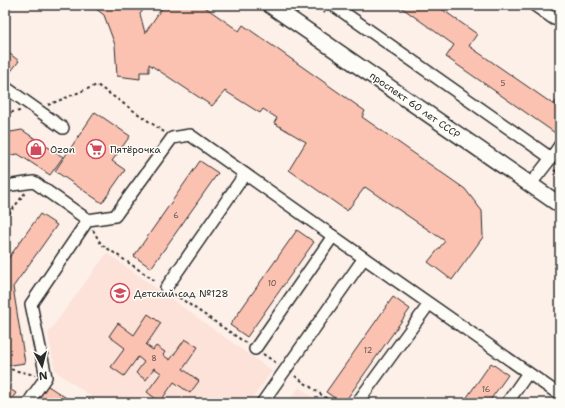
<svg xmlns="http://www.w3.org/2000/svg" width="565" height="408" viewBox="0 0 565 408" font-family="'Shantell Sans',sans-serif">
<rect width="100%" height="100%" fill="#fdf0e9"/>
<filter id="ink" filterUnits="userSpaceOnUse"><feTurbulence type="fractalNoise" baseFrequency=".025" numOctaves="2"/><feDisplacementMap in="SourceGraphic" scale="8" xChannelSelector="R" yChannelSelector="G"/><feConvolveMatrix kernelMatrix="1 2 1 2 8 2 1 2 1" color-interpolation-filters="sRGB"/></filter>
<g filter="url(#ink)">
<g fill="#fce2d8">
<polygon points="107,253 272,371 249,403 101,403 55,371 48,333"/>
<polygon points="299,387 320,403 288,403"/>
</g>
<g fill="#fbc2b1" stroke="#2b2b2b">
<polygon points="91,5 147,5 140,14 145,33 164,5 202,5 239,31 243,25 365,111 362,117 465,189 482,211 483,237 452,280 428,262 445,241 365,187 347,211 289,170 306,142 274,123 277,118 263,109 260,113 225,91 212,106 149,64 149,72 140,72 140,79 117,76 115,45 104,15"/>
<polygon points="398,5 436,5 477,34 469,46 560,109 560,132 558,135 446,57 454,45"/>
<polygon points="549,5 560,5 560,13"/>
<polygon points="5,50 19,61 5,79"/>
<polygon points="560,96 560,108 554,104"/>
<polygon points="95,112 130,136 112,161 125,170 102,203 55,171"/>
<polygon points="22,130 63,157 50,175 18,154 5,156 5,133"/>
<polygon points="200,161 218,173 151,268 134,256"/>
<polygon points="40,214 57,225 13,287 25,363 5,366 5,263"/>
<polygon points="297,230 314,242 247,337 230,325"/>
<polygon points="393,297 410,309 344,403 342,403 326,392"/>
<polygon points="148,314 161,323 146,345 153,350 156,346 165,352 163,355 170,360 185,339 198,347 183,369 199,381 190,393 174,382 160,402 147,392 161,373 154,368 146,380 136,373 144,362 138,357 124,376 111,367 125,348 109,336 118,323 134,335"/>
<polygon points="491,363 508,375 488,403 463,403"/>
<polygon points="45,384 74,403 33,403"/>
<polygon points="5,386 16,393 9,403 5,403"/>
</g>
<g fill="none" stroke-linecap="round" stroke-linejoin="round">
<g stroke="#2b2b2b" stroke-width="14">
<g id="minor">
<polyline points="333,5 551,158 530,185"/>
<polyline points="534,5 554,19"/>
<polyline points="5,87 63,128"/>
<polyline points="551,158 560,145"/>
<polyline points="5,186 34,182 88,220 115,216 172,138 190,135 364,258"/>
<polyline points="166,288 245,174"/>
<polyline points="255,349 333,236"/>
<polyline points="28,403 46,377 31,304 88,220"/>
<polyline points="262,403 364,258 560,395"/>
<polyline points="357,403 429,304"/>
<polyline points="507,403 528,373"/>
</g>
</g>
<g stroke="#2b2b2b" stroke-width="18">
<polyline id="major" points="270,5 560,205"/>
</g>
<g stroke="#2b2b2b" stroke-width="2" stroke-dasharray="3 3" stroke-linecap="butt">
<polyline points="314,5 325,13"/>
<polyline points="48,105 97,85 164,132"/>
<polyline points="5,113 20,111"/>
<polyline points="554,170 560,174"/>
<polyline points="5,219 25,193"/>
<polyline points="93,230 101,244 157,282"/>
<polyline points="174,294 246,343"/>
<polyline points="263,354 278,364"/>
<polyline points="5,368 35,375"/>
<polyline points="295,376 333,403"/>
</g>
<use href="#minor" stroke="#fdfcf7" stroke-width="11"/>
<use href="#major" stroke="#fdfcf7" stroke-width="15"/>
</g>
</g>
<defs>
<g id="shop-ring" transform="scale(1)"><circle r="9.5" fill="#fdfcf7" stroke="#d1495b" stroke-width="1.5"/><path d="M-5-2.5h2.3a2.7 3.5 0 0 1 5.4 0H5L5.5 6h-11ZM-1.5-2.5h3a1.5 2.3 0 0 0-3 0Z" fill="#d1495b"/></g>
<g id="supermarket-ring" transform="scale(1)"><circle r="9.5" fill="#fdfcf7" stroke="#d1495b" stroke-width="1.5"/><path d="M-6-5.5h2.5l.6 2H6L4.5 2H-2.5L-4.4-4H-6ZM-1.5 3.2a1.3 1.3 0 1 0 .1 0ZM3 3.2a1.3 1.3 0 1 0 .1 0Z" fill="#d1495b"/></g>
<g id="school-ring" transform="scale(1)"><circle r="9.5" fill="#fdfcf7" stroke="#d1495b" stroke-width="1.5"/><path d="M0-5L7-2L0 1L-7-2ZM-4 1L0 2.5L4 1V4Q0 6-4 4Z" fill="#d1495b"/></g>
</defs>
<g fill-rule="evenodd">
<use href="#shop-ring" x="36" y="149"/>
<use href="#supermarket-ring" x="96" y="149"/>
<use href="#school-ring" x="120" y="293"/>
</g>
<g text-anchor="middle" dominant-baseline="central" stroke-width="3" stroke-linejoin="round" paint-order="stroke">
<g font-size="8" fill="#5f514c">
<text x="503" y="83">5</text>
<text x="176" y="215">6</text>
<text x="272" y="283">10</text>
<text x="368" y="350">12</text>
<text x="154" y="358">8</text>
<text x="486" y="389">16</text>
</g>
<g font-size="10" fill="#2b2b2b" stroke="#fdfcf7">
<text transform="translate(415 105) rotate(35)">проспект 60 лет СССР</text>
</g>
<g font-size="10" fill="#2b2b2b" stroke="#fdfcf7" text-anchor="start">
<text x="50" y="149">Ozon</text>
<text x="110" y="149">Пятёрочка</text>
<text x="134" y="293">Детский сад №128</text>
</g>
</g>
<rect width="565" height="408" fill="none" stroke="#fdfcf7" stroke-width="20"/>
<rect x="10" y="10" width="545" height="388" fill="none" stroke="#2b2b2b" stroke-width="1.5" filter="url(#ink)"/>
<g transform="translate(42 366) rotate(173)" stroke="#fdfcf7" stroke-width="3" paint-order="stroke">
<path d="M0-3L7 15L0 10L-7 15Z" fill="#2b2b2b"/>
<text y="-6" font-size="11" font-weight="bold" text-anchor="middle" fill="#2b2b2b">N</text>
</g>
</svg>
